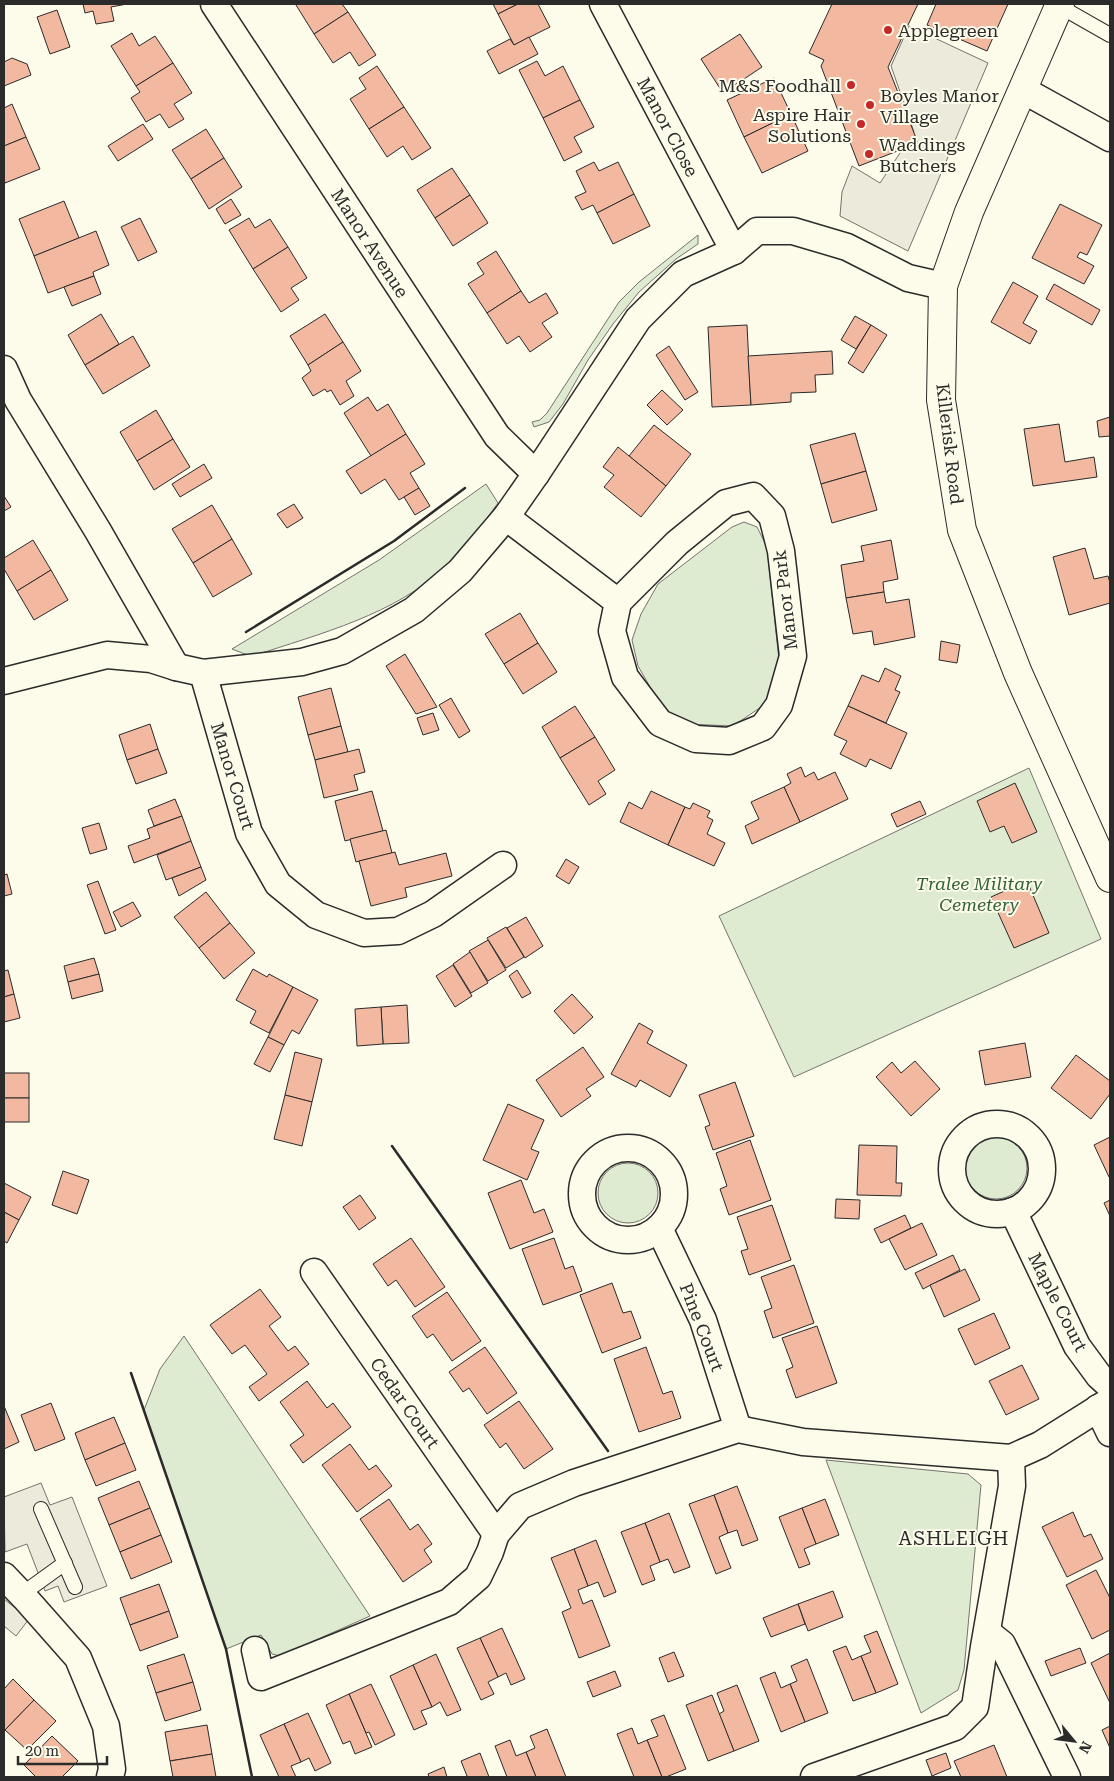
<svg xmlns="http://www.w3.org/2000/svg" width="1114" height="1781" viewBox="0 0 1114 1781" font-family="'Roboto Serif',serif">
<rect width="100%" height="100%" fill="#fdfbea"/>
<g fill="#deebd1" stroke="#74746e">
<polygon points="698,235 698,244 676,259 639,292 613,324 588,360 563,404 549,422 534,427 532,422 540,420 547,413 619,302 639,282"/>
<path d="M486 484 498 503C485 520 474 539 459 555 405 610 336 629 265 652L250 656 232 649 379 560Z"/>
<polygon points="744,522 757,527 767,547 780,670 775,686 761,707 733,726 685,724 664,711 638,666 632,640 641,614 658,584 732,527"/>
<polygon points="1029,768 1101,939 794,1077 719,916"/>
<circle cx="996" cy="1168" r="31"/>
<circle cx="628" cy="1193" r="30"/>
<polygon points="184,1336 370,1616 280,1656 272,1654 261,1635 226,1649 144,1410 160,1369"/>
<polygon points="826,1460 968,1474 981,1485 964,1670 958,1690 921,1713"/>
</g>
<g fill="#eceadb" stroke="#74746e">
<polygon points="909,26 988,63 908,251 840,216 842,192 852,166 880,183 914,132 891,66"/>
<polygon points="41,1483 50,1505 72,1497 107,1586 64,1602 58,1586 45,1591 27,1544 5,1552 4,1497"/>
<polygon points="4,1599 29,1619 16,1636 4,1626"/>
</g>
<g fill="#f2b8a0" stroke="#2b2b2b">
<polygon points="83,4 127,4 111,7 114,21 96,24 93,11 85,13"/>
<polygon points="298,4 342,4 348,12 314,34 296,5"/>
<polygon points="493,4 518,4 498,14"/>
<polygon points="518,4 538,4 550,27 514,45 498,14"/>
<polygon points="832,4 918,4 888,67 918,143 859,166 821,66 824,60 809,53"/>
<polygon points="936,4 1008,4 987,51 927,25"/>
<polygon points="57,10 70,47 50,54 37,17"/>
<polygon points="348,12 376,55 359,66 350,52 333,63 314,34"/>
<polygon points="132,33 139,46 155,36 173,63 136,86 111,46"/>
<polygon points="740,34 762,67 723,93 701,59"/>
<polygon points="529,37 538,54 499,74 487,51 510,39 514,45"/>
<polygon points="12,58 27,64 31,75 4,86 4,62"/>
<polygon points="537,61 545,76 563,66 580,100 543,118 519,70"/>
<polygon points="173,63 192,93 174,104 184,119 169,128 160,114 146,122 131,98 140,92 136,86"/>
<polygon points="377,66 404,107 369,129 350,99 366,89 359,78"/>
<polygon points="774,78 791,114 744,137 727,100"/>
<polygon points="580,100 594,127 574,137 582,152 564,161 543,118"/>
<polygon points="12,104 26,137 4,146 4,108"/>
<polygon points="404,107 431,148 412,160 403,146 387,157 369,129"/>
<polygon points="791,114 808,151 762,173 744,137"/>
<polygon points="143,124 153,139 118,161 108,146"/>
<polygon points="206,129 224,158 191,179 172,150"/>
<polygon points="26,137 40,169 5,183 4,179 4,146"/>
<polygon points="224,158 242,187 209,209 191,179"/>
<polygon points="594,162 599,171 618,162 634,194 597,213 593,205 582,210 575,197 586,192 576,171"/>
<polygon points="452,168 470,195 435,218 417,190"/>
<polygon points="634,194 650,226 613,244 597,213"/>
<polygon points="470,195 488,223 453,246 435,218"/>
<polygon points="231,199 241,215 225,224 216,209"/>
<polygon points="64,201 79,238 34,256 19,219"/>
<polygon points="1060,204 1102,225 1087,255 1080,252 1077,257 1094,266 1084,284 1032,258"/>
<polygon points="140,218 157,252 138,261 121,227"/>
<polygon points="249,218 255,228 270,219 288,247 253,269 229,230"/>
<polygon points="96,231 109,265 93,272 94,276 48,293 34,256"/>
<polygon points="288,247 307,278 291,288 299,300 281,312 253,269"/>
<polygon points="496,251 521,291 487,313 468,284 484,274 477,263"/>
<polygon points="94,276 101,294 72,306 64,287"/>
<polygon points="1013,282 1038,296 1023,323 1037,331 1030,344 991,322"/>
<polygon points="1054,284 1100,310 1092,325 1046,299"/>
<polygon points="521,291 529,303 546,293 558,313 542,323 552,337 530,352 519,336 507,344 487,313"/>
<polygon points="101,314 119,344 85,365 68,335"/>
<polygon points="325,314 343,342 308,365 290,336"/>
<polygon points="855,316 871,325 856,349 841,340"/>
<polygon points="747,325 751,405 712,407 708,327"/>
<polygon points="871,325 887,335 863,373 848,363"/>
<polygon points="133,336 150,366 103,394 85,365"/>
<polygon points="343,342 361,371 346,381 354,396 340,405 331,390 327,392 325,389 313,396 302,378 311,371 308,365"/>
<polygon points="669,346 698,392 685,400 656,355"/>
<polygon points="832,351 833,374 815,375 816,392 791,393 791,402 751,405 748,356"/>
<polygon points="662,390 683,410 667,425 647,405"/>
<polygon points="368,397 377,411 388,404 406,434 371,456 344,413"/>
<polygon points="156,410 173,439 137,461 120,432"/>
<polygon points="1110,417 1110,436 1099,437 1097,421"/>
<polygon points="1059,424 1065,462 1094,457 1097,477 1033,486 1024,429"/>
<polygon points="654,425 691,454 666,486 629,456"/>
<polygon points="855,433 866,471 821,484 810,445"/>
<polygon points="406,434 425,464 410,473 419,488 399,500 385,479 361,494 346,471"/>
<polygon points="173,439 190,467 154,490 137,461"/>
<polygon points="618,447 666,486 641,517 604,487 614,475 603,467"/>
<polygon points="204,464 212,478 180,497 172,484"/>
<polygon points="866,471 877,510 832,523 821,484"/>
<polygon points="419,488 430,506 415,515 404,497"/>
<polygon points="4,496 11,507 4,511"/>
<polygon points="294,504 303,518 287,528 277,514"/>
<polygon points="212,505 232,539 193,563 172,529"/>
<polygon points="232,539 252,574 213,597 193,563"/>
<polygon points="33,540 51,570 17,591 4,569 4,558"/>
<polygon points="891,540 898,579 883,582 884,592 846,598 841,565 864,561 861,546"/>
<polygon points="1085,548 1094,579 1108,576 1110,583 1110,603 1069,615 1053,557"/>
<polygon points="51,570 68,600 34,620 17,591"/>
<polygon points="884,592 886,603 909,599 915,637 874,645 872,631 853,634 846,598"/>
<polygon points="520,613 538,643 504,664 485,634"/>
<polygon points="941,641 960,645 957,663 939,660"/>
<polygon points="538,643 557,672 523,694 504,664"/>
<polygon points="405,654 437,707 416,714 386,666"/>
<polygon points="885,668 901,676 895,690 900,692 886,723 848,706 862,675 879,682"/>
<polygon points="331,688 341,726 308,735 298,697"/>
<polygon points="451,698 470,731 459,738 439,705"/>
<polygon points="575,706 595,737 560,758 542,727"/>
<polygon points="848,706 907,733 891,769 870,759 866,767 840,754 847,741 834,735"/>
<polygon points="433,713 439,730 423,735 417,718"/>
<polygon points="150,724 158,749 127,760 119,735"/>
<polygon points="341,726 348,752 315,760 308,735"/>
<polygon points="595,737 615,770 598,781 606,794 589,805 560,758"/>
<polygon points="158,749 167,773 136,784 127,760"/>
<polygon points="359,749 365,772 354,775 358,790 324,798 315,760"/>
<polygon points="801,767 805,777 814,772 818,780 835,772 848,799 800,822 784,787 791,783 787,774"/>
<polygon points="1015,783 1037,832 1012,843 1004,826 990,832 977,801"/>
<polygon points="784,787 800,822 752,844 745,826 759,819 751,802"/>
<polygon points="372,791 383,831 345,841 335,801"/>
<polygon points="651,791 685,807 668,845 620,822 629,802 642,809"/>
<polygon points="175,799 182,816 154,826 148,810"/>
<polygon points="920,801 926,814 897,827 891,814"/>
<polygon points="693,803 710,811 707,817 713,820 707,834 725,843 714,866 668,845 685,807 690,809"/>
<polygon points="182,816 191,841 134,863 128,846 150,838 147,829"/>
<polygon points="99,823 107,849 90,854 82,828"/>
<polygon points="386,830 392,853 356,862 350,839"/>
<polygon points="191,841 201,867 166,880 157,855"/>
<polygon points="395,852 399,865 446,853 452,876 405,888 407,897 371,906 359,861"/>
<polygon points="566,859 579,867 569,884 556,876"/>
<polygon points="201,867 206,880 179,896 172,878"/>
<polygon points="7,874 12,894 4,896 4,875"/>
<polygon points="98,881 116,930 105,934 87,885"/>
<polygon points="1027,881 1049,933 1014,948 991,897"/>
<polygon points="206,892 230,923 199,948 174,917"/>
<polygon points="133,902 141,916 121,927 113,912"/>
<polygon points="526,917 543,946 525,958 507,928"/>
<polygon points="230,923 255,953 224,979 199,948"/>
<polygon points="506,927 524,957 506,968 487,938"/>
<polygon points="488,940 506,970 488,981 469,951"/>
<polygon points="470,952 488,983 471,993 453,964"/>
<polygon points="94,958 99,974 68,982 64,966"/>
<polygon points="453,965 472,996 455,1007 436,976"/>
<polygon points="253,969 267,977 269,974 293,987 269,1033 250,1023 256,1011 236,1000"/>
<polygon points="8,970 14,994 4,997 4,971"/>
<polygon points="517,970 531,993 522,998 509,976"/>
<polygon points="99,974 103,991 72,999 68,982"/>
<polygon points="293,987 318,1000 299,1034 292,1030 284,1045 268,1037"/>
<polygon points="14,994 20,1018 4,1022 4,997"/>
<polygon points="572,994 593,1017 574,1034 554,1011"/>
<polygon points="407,1005 409,1043 383,1044 381,1007"/>
<polygon points="381,1007 383,1044 357,1046 355,1009"/>
<polygon points="639,1023 653,1031 647,1043 687,1065 670,1097 640,1080 636,1087 611,1074"/>
<polygon points="268,1037 284,1045 270,1072 254,1064"/>
<polygon points="1025,1043 1031,1077 985,1085 979,1051"/>
<polygon points="583,1047 604,1077 586,1089 591,1096 561,1117 536,1080"/>
<polygon points="295,1052 322,1059 312,1102 285,1095"/>
<polygon points="1076,1055 1110,1081 1110,1094 1091,1119 1051,1088"/>
<polygon points="915,1061 940,1089 911,1116 876,1077 892,1062 901,1073"/>
<rect x="4" y="1073" width="25" height="25"/>
<polygon points="735,1082 754,1136 713,1150 705,1127 710,1125 699,1095"/>
<polygon points="285,1095 312,1102 302,1146 274,1139"/>
<rect x="4" y="1098" width="25" height="24"/>
<polygon points="508,1104 544,1120 531,1149 539,1152 527,1180 483,1160"/>
<polygon points="1110,1137 1110,1176 1109,1177 1094,1145"/>
<polygon points="750,1140 771,1200 729,1215 720,1189 727,1186 716,1153"/>
<polygon points="859,1145 897,1146 896,1183 902,1183 901,1196 857,1195"/>
<polygon points="63,1171 89,1180 77,1214 52,1205"/>
<polygon points="521,1180 534,1213 544,1209 553,1232 510,1249 488,1193"/>
<polygon points="4,1183 31,1197 19,1220 4,1212"/>
<polygon points="360,1195 376,1218 359,1230 343,1207"/>
<polygon points="836,1199 860,1200 859,1219 835,1218"/>
<polygon points="1110,1200 1110,1216 1104,1203"/>
<polygon points="772,1205 791,1260 749,1275 741,1251 748,1249 737,1217"/>
<polygon points="4,1212 19,1220 7,1243 4,1241"/>
<polygon points="905,1215 911,1228 881,1243 874,1229"/>
<polygon points="922,1223 937,1255 905,1270 889,1239"/>
<polygon points="411,1238 445,1287 415,1307 396,1280 388,1286 373,1264"/>
<polygon points="554,1238 565,1269 573,1266 582,1291 543,1305 522,1249"/>
<polygon points="953,1255 960,1270 923,1289 915,1273"/>
<polygon points="794,1265 814,1323 773,1338 764,1311 772,1308 761,1277"/>
<polygon points="965,1269 980,1300 944,1317 930,1285"/>
<polygon points="612,1283 623,1313 631,1311 641,1338 602,1353 580,1295"/>
<polygon points="260,1289 281,1317 269,1326 288,1351 295,1346 309,1364 259,1401 249,1387 267,1374 245,1345 232,1354 210,1325"/>
<polygon points="447,1292 481,1341 452,1361 433,1334 427,1338 412,1316"/>
<polygon points="994,1313 1010,1348 975,1365 958,1329"/>
<polygon points="817,1326 837,1383 796,1398 786,1370 793,1367 782,1338"/>
<polygon points="485,1347 517,1393 487,1414 469,1388 463,1392 449,1372"/>
<polygon points="646,1347 663,1394 672,1391 681,1418 639,1432 614,1359"/>
<polygon points="1022,1365 1039,1399 1006,1415 989,1381"/>
<polygon points="307,1381 327,1408 333,1403 351,1427 303,1463 290,1445 304,1435 280,1402"/>
<polygon points="519,1401 553,1449 524,1469 506,1443 500,1448 484,1425"/>
<polygon points="51,1403 65,1439 35,1451 21,1415"/>
<polygon points="4,1406 19,1442 4,1449"/>
<polygon points="114,1417 125,1443 85,1460 75,1433"/>
<polygon points="125,1443 136,1470 96,1486 85,1460"/>
<polygon points="350,1444 369,1470 376,1465 392,1486 357,1512 322,1465"/>
<polygon points="139,1481 150,1508 109,1525 98,1498"/>
<polygon points="737,1486 758,1540 742,1546 737,1530 728,1533 714,1495"/>
<polygon points="714,1495 728,1533 719,1537 731,1568 716,1574 689,1504"/>
<polygon points="389,1499 410,1530 418,1524 432,1544 424,1550 432,1562 403,1582 360,1519"/>
<polygon points="825,1499 839,1535 816,1544 802,1508"/>
<polygon points="150,1508 161,1535 120,1552 109,1525"/>
<polygon points="802,1508 816,1544 804,1549 810,1564 799,1568 779,1517"/>
<polygon points="1073,1512 1084,1537 1091,1534 1103,1559 1067,1577 1042,1527"/>
<polygon points="669,1513 690,1567 674,1573 668,1559 660,1562 645,1523"/>
<polygon points="645,1523 660,1562 650,1566 655,1580 642,1585 621,1532"/>
<polygon points="161,1535 172,1562 131,1579 120,1552"/>
<polygon points="596,1540 616,1592 604,1597 598,1582 588,1586 574,1549"/>
<polygon points="574,1549 588,1586 578,1590 583,1604 592,1600 610,1646 579,1658 562,1612 571,1608 551,1558"/>
<polygon points="1096,1570 1110,1598 1110,1630 1092,1639 1066,1585"/>
<polygon points="159,1584 169,1611 130,1625 120,1598"/>
<polygon points="833,1591 843,1617 808,1631 798,1604"/>
<polygon points="798,1604 805,1624 771,1637 763,1618"/>
<polygon points="169,1611 178,1637 140,1651 130,1625"/>
<polygon points="502,1628 525,1679 511,1685 506,1673 498,1677 480,1638"/>
<polygon points="877,1631 898,1684 876,1693 861,1656 871,1652 864,1636"/>
<polygon points="480,1638 498,1677 488,1682 494,1694 481,1700 457,1648"/>
<polygon points="846,1646 852,1660 861,1656 876,1693 853,1701 833,1651"/>
<polygon points="1080,1648 1086,1663 1051,1676 1045,1661"/>
<polygon points="674,1652 684,1676 668,1682 659,1658"/>
<polygon points="1110,1653 1110,1703 1091,1663"/>
<polygon points="184,1654 193,1682 156,1693 147,1666"/>
<polygon points="436,1654 461,1710 447,1716 440,1702 432,1707 413,1665"/>
<polygon points="807,1659 828,1713 805,1722 790,1684 797,1681 791,1666"/>
<polygon points="413,1665 432,1707 421,1711 427,1724 414,1730 390,1676"/>
<polygon points="615,1671 621,1686 593,1697 587,1682"/>
<polygon points="775,1672 781,1688 790,1684 805,1722 781,1732 760,1678"/>
<polygon points="13,1679 34,1700 5,1730 4,1728 4,1689"/>
<polygon points="193,1682 201,1710 165,1721 156,1693"/>
<polygon points="371,1684 395,1735 375,1745 369,1732 366,1733 349,1694"/>
<polygon points="737,1685 759,1741 734,1751 719,1714 724,1711 717,1693"/>
<polygon points="349,1694 372,1747 355,1754 350,1741 343,1744 326,1705"/>
<polygon points="712,1695 734,1751 708,1761 686,1705"/>
<polygon points="34,1700 56,1721 27,1750 5,1730"/>
<polygon points="308,1713 331,1763 315,1771 309,1758 301,1762 284,1724"/>
<polygon points="664,1715 686,1769 666,1777 662,1777 647,1740 658,1736 651,1720"/>
<polygon points="284,1724 301,1762 291,1766 296,1777 279,1777 260,1735"/>
<polygon points="207,1725 212,1754 170,1761 165,1732"/>
<polygon points="1110,1726 1110,1748 1102,1730"/>
<polygon points="632,1728 638,1744 647,1740 662,1777 634,1777 617,1734"/>
<polygon points="547,1729 566,1777 536,1777 526,1752 535,1748 530,1736"/>
<polygon points="52,1736 78,1761 62,1777 36,1777 24,1765"/>
<polygon points="510,1740 516,1756 526,1752 536,1777 507,1777 495,1746"/>
<polygon points="994,1745 1007,1777 961,1777 954,1761"/>
<polygon points="480,1753 489,1777 464,1777 467,1776 461,1761"/>
<polygon points="946,1753 951,1768 932,1776 926,1760"/>
<polygon points="212,1754 216,1777 173,1777 170,1761"/>
<polygon points="444,1767 447,1777 429,1777 428,1774"/>
</g>
<g fill="none" stroke-linecap="round" stroke-linejoin="round">
<g stroke="#2b2b2b" stroke-width="16">
<g id="service">
<polyline points="1059,6 1110,35"/>
<polyline points="41,1509 75,1587"/>
<polyline points="22,1594 65,1563"/>
</g>
</g>
<g stroke="#2b2b2b" stroke-width="29">
<g id="minor">
<polyline points="214,4 497,436 536,474"/>
<polyline points="603,4 734,251"/>
<polyline points="1023,90 1110,138"/>
<polyline points="4,369 18,400 98,531 176,667"/>
<polyline points="506,517 618,602 612,631 625,677 660,723 696,739 729,741 763,727 779,705 793,656 781,551 772,516 753,496 726,503 677,543 618,602"/>
<polyline points="203,673 249,833 278,884 316,915 364,933 398,931 433,914 503,865"/>
<polyline points="4,681 107,655 151,659 176,667 203,673 302,662 342,651 414,610 460,571 506,517 536,474 638,319 683,274 734,251 757,231 793,231 847,247 908,278 943,286"/>
<circle cx="997" cy="1169" r="45"/>
<circle cx="628" cy="1194" r="46"/>
<polyline points="1013,1211 1077,1346 1099,1376 1110,1386"/>
<polyline points="659,1228 703,1320 738,1429"/>
<polyline points="314,1272 496,1534"/>
<polyline points="1098,1408 1110,1433"/>
<polyline points="4,1576 25,1598 78,1658 106,1726 112,1769 110,1777"/>
<polyline points="987,1632 1002,1644 1067,1777"/>
<polyline points="255,1650 261,1677 449,1602 478,1577 490,1552 496,1534 520,1506 574,1483 738,1429 803,1442 1011,1458"/>
<polyline points="814,1777 955,1727 975,1707 984,1647 1012,1486 1011,1458 1040,1445 1110,1401"/>
</g>
</g>
<g stroke="#2b2b2b" stroke-width="30">
<polyline id="secondary" points="1060,4 969,212 943,286 941,400 962,530 1018,673 1110,878"/>
</g>
<use href="#service" stroke="#fdfbea" stroke-width="14"/>
<use href="#minor" stroke="#fdfbea" stroke-width="26"/>
<use href="#secondary" stroke="#fdfbea" stroke-width="28"/>
<g stroke="#2b2b2b" stroke-width="2.5">
<polyline points="246,632 394,541 465,488"/>
<polyline points="392,1146 608,1451"/>
<polyline points="131,1373 226,1649 252,1777"/>
</g>
</g>
<g fill="#c62828" stroke="#fdfbea" stroke-width="2">
<circle cx="888" cy="30" r="5"/>
<circle cx="851" cy="85" r="5"/>
<circle cx="870" cy="105" r="5"/>
<circle cx="861" cy="124" r="5"/>
<circle cx="869" cy="154" r="5"/>
</g>
<g text-anchor="middle" dominant-baseline="central" stroke-width="4" stroke-linejoin="round" paint-order="stroke">
<g font-size="18" fill="#2b2b2b" stroke="#fdfbea" text-anchor="start">
<text x="898" y="30">Applegreen</text>
<text x="841" y="85" text-anchor="end">M&amp;S Foodhall</text>
<text x="880" y="95">Boyles Manor<tspan x="880" dy="21">Village</tspan></text>
<text x="851" y="114" text-anchor="end">Aspire Hair<tspan x="851" dy="21">Solutions</tspan></text>
<text x="879" y="144">Waddings<tspan x="879" dy="21">Butchers</tspan></text>
</g>
<g font-size="18" fill="#2b2b2b" stroke="#fdfbea">
<text transform="translate(668 127) rotate(62)">Manor Close</text>
<text transform="translate(370 243) rotate(57)">Manor Avenue</text>
<text transform="translate(950 444) rotate(83)">Killerisk Road</text>
<text transform="translate(785 600) rotate(-97)">Manor Park</text>
<text transform="translate(233 776) rotate(73)">Manor Court</text>
<text transform="translate(1058 1302) rotate(63)">Maple Court</text>
<text transform="translate(702 1327) rotate(69)">Pine Court</text>
<text transform="translate(405 1403) rotate(55)">Cedar Court</text>
</g>
<g font-size="18" font-style="italic" fill="#34623c" stroke="#fdfbea">
<text x="979" y="883">Tralee Military<tspan x="979" dy="21">Cemetery</tspan></text>
</g>
<g font-size="19" letter-spacing="1" fill="#2b2b2b" stroke="#fdfbea">
<text x="954" y="1538">ASHLEIGH</text>
</g>
</g>
<rect width="1114" height="1781" fill="none" stroke="#2b2b2b" stroke-width="10"/>
<g transform="translate(1074 1741) rotate(119)" stroke="#fdfbea" stroke-width="4" paint-order="stroke">
<path d="M0-4L9 19L0 12L-9 19Z" fill="#2b2b2b"/>
<text y="-8" font-size="14" font-weight="bold" text-anchor="middle" fill="#2b2b2b">N</text>
</g>
<path d="M18 1756v8h89v-8" fill="none" stroke="#2b2b2b" stroke-width="2.5"/>
<text x="25" y="1756" font-size="15" fill="#2b2b2b" stroke="#fdfbea" stroke-width="4" paint-order="stroke">20 m</text>
</svg>
